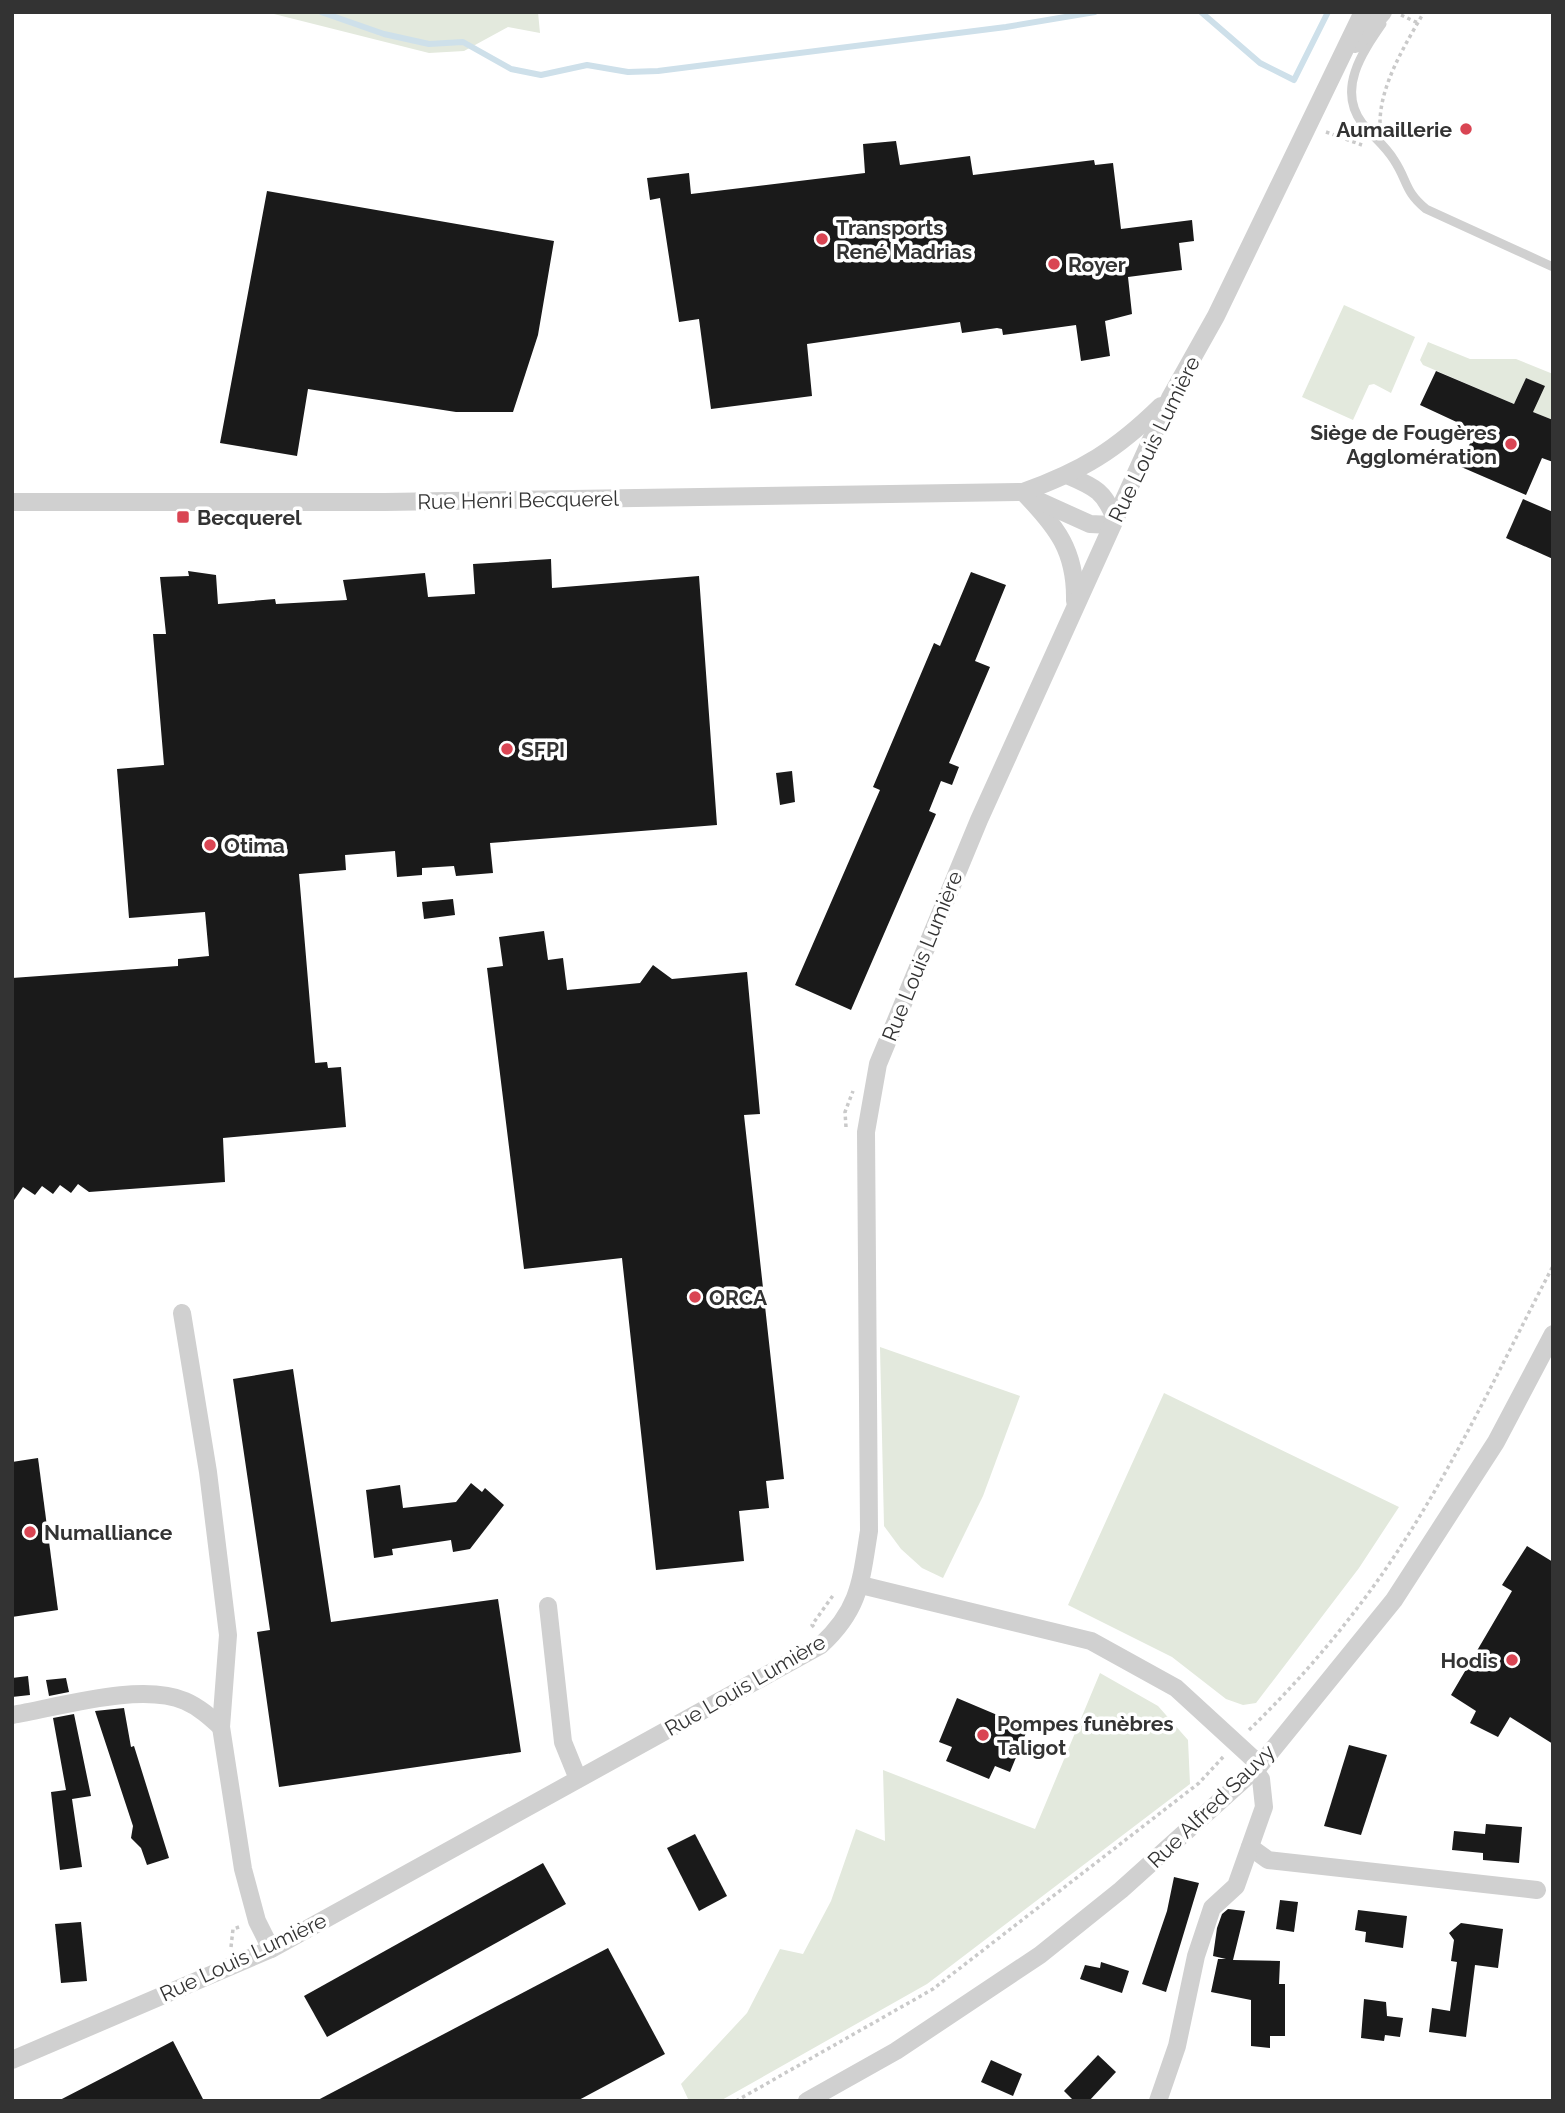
<svg xmlns="http://www.w3.org/2000/svg" width="1565" height="2113" viewBox="0 0 1565 2113" font-family="Raleway,sans-serif">
<rect width="100%" height="100%" fill="#fff"/>
<g fill="#e3e9dd">
<polygon points="266,12 538,12 540,33 508,27 464,51 429,53"/>
<polygon points="1344,305 1415,337 1391,393 1374,384 1369,385 1353,420 1302,397"/>
<polygon points="1428,342 1470,359 1516,359 1553,374 1553,420 1533,412 1541,385 1526,378 1514,404 1423,365 1420,360"/>
<polygon points="880,1347 1020,1396 983,1496 943,1578 922,1568 901,1549 884,1526"/>
<polygon points="1164,1393 1399,1507 1359,1568 1256,1703 1243,1705 1226,1699 1172,1657 1068,1605"/>
<polygon points="1100,1673 1158,1706 1188,1740 1190,1784 927,1984 720,2101 689,2101 681,2084 747,2013 780,1949 803,1954 831,1901 856,1829 885,1841 883,1770 1035,1829"/>
</g>
<g fill="none" stroke-linecap="round" stroke-linejoin="round">
<g stroke="#cee0ea" stroke-width="6">
<polyline points="321,12 384,34 429,44 463,42 511,69 541,75 587,65 628,72 658,71 1006,27 1095,12"/>
<polyline points="1201,12 1260,63 1294,80 1328,12"/>
</g>
</g>
<g fill="#1a1a1a">
<polygon points="896,141 900,165 970,156 973,175 1094,160 1095,165 1113,163 1121,229 1192,220 1194,241 1179,243 1182,270 1128,277 1132,314 1105,321 1110,356 1081,361 1076,325 1003,335 1002,329 997,328 962,333 960,322 807,344 812,396 711,409 699,319 679,322 660,198 650,200 647,178 689,173 691,194 865,173 863,144"/>
<polygon points="267,191 554,241 538,335 513,412 456,412 308,389 297,456 220,443"/>
<polygon points="1436,371 1514,404 1526,378 1545,386 1533,412 1553,420 1553,462 1542,458 1526,495 1459,466 1476,431 1420,405"/>
<polygon points="1523,499 1553,512 1553,559 1506,538"/>
<polygon points="551,559 552,588 699,576 717,825 490,843 493,873 456,876 454,866 422,868 422,875 397,877 395,851 345,855 346,870 299,874 315,1063 327,1062 328,1068 341,1067 346,1127 223,1138 225,1182 89,1192 78,1184 71,1193 60,1185 53,1194 42,1186 35,1195 23,1187 12,1203 12,978 178,966 178,959 209,956 205,912 129,918 117,769 164,765 153,634 166,634 160,577 189,576 188,571 216,575 218,604 275,599 276,604 347,600 343,580 425,573 428,597 475,594 473,564"/>
<polygon points="971,572 1006,585 975,661 990,667 949,763 959,767 952,785 941,781 929,811 936,814 851,1010 795,985 880,790 873,787 934,643 940,646"/>
<polygon points="792,771 795,802 780,805 776,773"/>
<polygon points="453,899 455,915 424,919 422,902"/>
<polygon points="544,931 548,960 563,958 567,990 640,983 653,965 672,979 747,972 760,1114 744,1115 784,1479 766,1481 769,1508 739,1511 744,1561 656,1570 622,1258 524,1269 487,968 503,966 499,937"/>
<polygon points="293,1369 331,1622 498,1599 521,1752 279,1787 257,1632 270,1630 233,1379"/>
<polygon points="38,1458 58,1610 12,1617 12,1462"/>
<polygon points="471,1483 482,1492 485,1488 504,1505 470,1549 453,1552 451,1540 392,1549 393,1555 374,1558 366,1490 400,1485 403,1508 456,1502"/>
<polygon points="1527,1546 1553,1562 1553,1744 1510,1717 1498,1737 1470,1723 1476,1711 1451,1695 1512,1591 1502,1585"/>
<polygon points="28,1676 30,1695 12,1697 12,1678"/>
<polygon points="66,1678 69,1692 49,1696 46,1680"/>
<polygon points="957,1698 1028,1728 1010,1772 995,1766 989,1779 946,1761 952,1747 939,1742"/>
<polygon points="124,1708 131,1747 134,1746 169,1858 147,1865 141,1848 131,1838 133,1826 95,1711"/>
<polygon points="74,1714 91,1796 72,1799 82,1867 60,1870 51,1792 66,1790 53,1718"/>
<polygon points="1349,1745 1387,1755 1361,1835 1324,1826"/>
<polygon points="1486,1824 1522,1827 1519,1863 1483,1860 1483,1853 1452,1850 1454,1831 1485,1834"/>
<polygon points="695,1834 727,1896 699,1911 667,1848"/>
<polygon points="543,1863 566,1904 327,2037 304,1996"/>
<polygon points="1174,1877 1199,1883 1166,1992 1142,1984 1167,1911"/>
<polygon points="1280,1900 1298,1902 1294,1932 1276,1929"/>
<polygon points="1228,1909 1245,1911 1233,1960 1280,1961 1279,1984 1285,1984 1285,2036 1270,2036 1270,2048 1251,2046 1251,2000 1211,1992 1218,1959 1226,1959 1213,1956 1217,1928 1222,1914"/>
<polygon points="1358,1910 1407,1916 1403,1948 1365,1942 1366,1932 1355,1930"/>
<polygon points="81,1922 87,1981 61,1983 55,1924"/>
<polygon points="1461,1923 1503,1929 1498,1968 1475,1965 1466,2037 1429,2032 1432,2008 1450,2011 1457,1962 1451,1961 1454,1940 1449,1933"/>
<polygon points="608,1948 665,2054 577,2101 316,2101"/>
<polygon points="1101,1962 1129,1971 1122,1993 1080,1979 1085,1965 1100,1968"/>
<polygon points="1364,1999 1386,2002 1387,2016 1403,2018 1400,2037 1385,2035 1384,2041 1361,2038"/>
<polygon points="173,2041 204,2101 58,2101 118,2070"/>
<polygon points="1098,2055 1116,2072 1089,2101 1074,2101 1064,2091"/>
<polygon points="991,2060 1022,2074 1013,2096 981,2082"/>
</g>
<g fill="none" stroke-linecap="round" stroke-linejoin="round">
<g stroke="#cacaca" stroke-width="3.5" stroke-dasharray="3.5 3.5" stroke-linecap="butt">
<polyline points="1401,15 1418,23"/>
<path d="M1380 123C1380 85 1405 45 1424 12"/>
<polyline points="1326,132 1362,145"/>
<polyline points="846,1127 845,1112 853,1091"/>
<polyline points="814,1627 812,1625 834,1594"/>
<path d="M1249 1730C1287 1693 1323 1653 1355 1611 1436 1507 1492 1382 1553 1266"/>
<polyline points="231,1947 233,1929 242,1926"/>
<polyline points="736,2101 933,1989 1199,1783 1224,1756"/>
</g>
<path stroke="#d0d0d0" stroke-width="9" d="M1382 24C1362 53 1337 89 1362 123 1372 136 1385 145 1394 160 1408 181 1404 191 1426 209L1553 267"/>
<g stroke="#d0d0d0" stroke-width="18">
<polyline points="1355,44 1383,12"/>
<path d="M1069 476C1095 487 1105 492 1115 519"/>
<path d="M1023 492C1057 527 1076 551 1075 601"/>
<polyline points="1039,501 1090,524 1112,525"/>
<path d="M12 502H385L1023 492C1082 471 1116 450 1161 406"/>
<polyline points="182,1313 208,1472 228,1635 221,1727 243,1869 257,1921 271,1949"/>
<polyline points="861,1585 1091,1641 1176,1688 1260,1765"/>
<polyline points="548,1606 563,1742 578,1779"/>
<path d="M12 1715C60 1707 141 1682 185 1701 199 1707 210 1717 221 1727"/>
<polyline points="1250,1847 1268,1860 1537,1890"/>
<path d="M12 2060 271 1949 821 1645C860 1609 861 1581 869 1531L866 1132 878 1064 979 820 1170 398 1216 316 1363 12"/>
<polyline points="807,2101 896,2051 1040,1955 1121,1890 1260,1765 1394,1600 1496,1442 1553,1334"/>
<polyline points="1158,2101 1177,2046 1196,1956 1212,1908 1236,1886 1264,1807 1261,1779 1254,1770"/>
</g>
</g>
<g fill="#d94553" stroke="#fff" stroke-width="2.5">
<circle cx="1466" cy="129" r="7"/>
<circle cx="822" cy="239" r="7"/>
<circle cx="1054" cy="264" r="7"/>
<circle cx="1511" cy="444" r="7"/>
<rect x="176" y="510" width="14" height="14" rx="3.5"/>
<circle cx="507" cy="749" r="7"/>
<circle cx="210" cy="845" r="7"/>
<circle cx="695" cy="1297" r="7"/>
<circle cx="30" cy="1532" r="7"/>
<circle cx="1512" cy="1660" r="7"/>
<circle cx="983" cy="1735" r="7"/>
</g>
<g text-anchor="middle" dominant-baseline="central" stroke-width="7" stroke-linejoin="round" paint-order="stroke">
<g font-size="21" font-weight="bold" fill="#333" stroke="#fff" text-anchor="start">
<text x="1452" y="129" text-anchor="end">Aumaillerie</text>
<text x="836" y="227">Transports<tspan x="836" dy="24">René Madrias</tspan></text>
<text x="1068" y="264">Royer</text>
<text x="1497" y="432" text-anchor="end">Siège de Fougères<tspan x="1497" dy="24">Agglomération</tspan></text>
<text x="197" y="517">Becquerel</text>
<text x="521" y="749">SFPI</text>
<text x="224" y="845">Otima</text>
<text x="709" y="1297">ORCA</text>
<text x="44" y="1532">Numalliance</text>
<text x="1498" y="1660" text-anchor="end">Hodis</text>
<text x="997" y="1723">Pompes funèbres<tspan x="997" dy="24">Taligot</tspan></text>
</g>
<g font-size="21" fill="#333" stroke="#fff">
<text transform="translate(1154 439) rotate(-64)">Rue Louis Lumière</text>
<text transform="translate(518 500) rotate(-1)">Rue Henri Becquerel</text>
<text transform="translate(922 956) rotate(-68)">Rue Louis Lumière</text>
<text transform="translate(745 1685) rotate(-30)">Rue Louis Lumière</text>
<text transform="translate(1211 1806) rotate(-44)">Rue Alfred Sauvy</text>
<text transform="translate(243 1957) rotate(-25)">Rue Louis Lumière</text>
</g>
</g>
<rect width="1565" height="2113" fill="none" stroke="#333333" stroke-width="28"/>
</svg>
